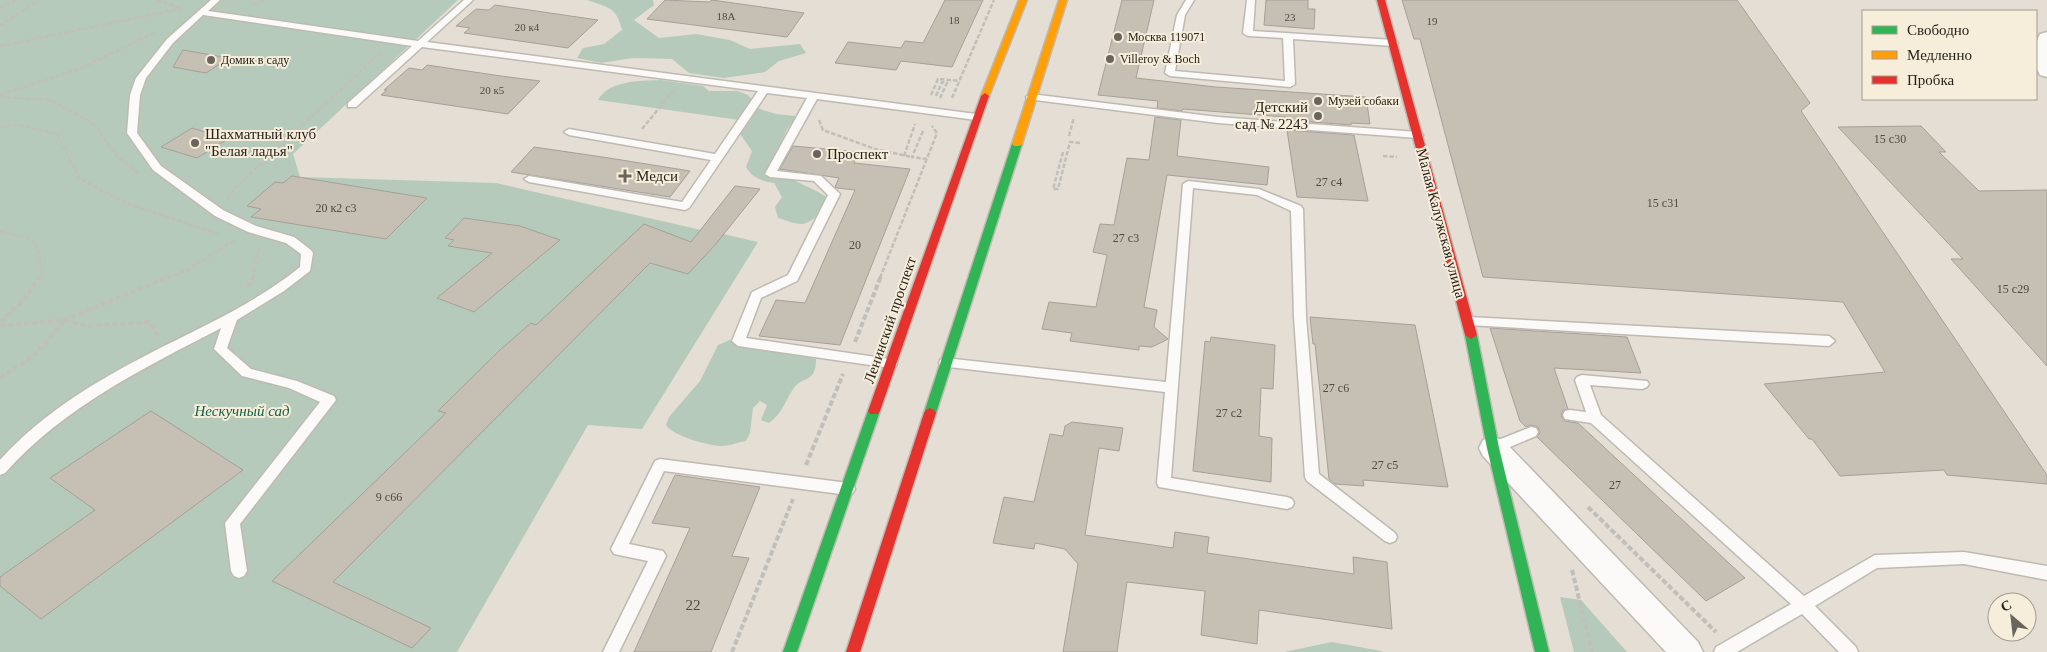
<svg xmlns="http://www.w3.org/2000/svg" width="2047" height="652" viewBox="0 0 2047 652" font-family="Georgia,serif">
<rect width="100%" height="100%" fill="#e4ded4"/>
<g fill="#b6cabb">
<polygon points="0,0 458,0 293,154 300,177 496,183 701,230 695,237 723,234 758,242 642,429 588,425 457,652 0,652"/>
<path d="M587 0H653L654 5 634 20 659 38 696 34 730 40 750 49 800 44 806 53 779 61 765 72 724 78 689 73 672 59 633 58 601 63 577 58 583 48 604 44 622 30C617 7 607 7 587 0Z"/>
<path d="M661 80 703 86 709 91H738L748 95 760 109 776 114 795 116 796 119 787 129 774 160C787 182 804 183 825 196 826 207 813 224 801 224 794 224 785 220 778 218L775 207 782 197 774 183C762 181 752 178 746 167L752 151 738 131 739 120 598 100C609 80 640 81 661 80Z"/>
<path d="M730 340 816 359C816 384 803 375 794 388 784 402 783 413 769 423L761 420 767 405 760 401 753 408 750 433 746 441C738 442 729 446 722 446 709 446 673 436 666 425L669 417 700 381 718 345Z"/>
<polygon points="1560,597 1581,600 1627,652 1574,652"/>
<polygon points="1332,642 1381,651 1383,652 1284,652"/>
</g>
<g fill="#c6bfb4" stroke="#a5a099">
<polygon points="665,0 709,2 712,0 804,13 787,37 647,19"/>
<polygon points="945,0 983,0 952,67 901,61 896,70 835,63 848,42 901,48 905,41 923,43"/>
<polygon points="1122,0 1154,0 1136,78 1216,87 1366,97 1370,124 1351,123 1351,125 1286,120 1285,117 1183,109 1182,111 1157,108 1158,101 1098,95"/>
<polygon points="1266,0 1308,0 1308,9 1315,9 1314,29 1264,25"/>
<polygon points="1402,0 1737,0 1810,103 1801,111 2047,475 2047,484 1947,475 1944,470 1840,476 1812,439 1809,439 1764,384 1885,372 1843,302 1483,277 1420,39 1414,39"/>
<polygon points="495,5 598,20 568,48 464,33 470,28 456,26 476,9 489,10"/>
<polygon points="183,50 229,58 206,73 173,67"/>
<polygon points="427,65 501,76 540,81 508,114 381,95 387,90 384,90 409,68 422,70"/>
<polygon points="1155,117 1181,120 1177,156 1269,167 1267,185 1167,175 1144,307 1157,310 1154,327 1168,339 1152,347 1139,346 1139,350 1070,341 1072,333 1042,329 1049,302 1096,307 1107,255 1093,252 1100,224 1114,225 1127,158 1149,160"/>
<polygon points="1921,126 1946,152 1939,152 1979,191 2047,190 2047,366 1951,259 1963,259 1838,127"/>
<polygon points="192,128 228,139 197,158 161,147"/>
<polygon points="1287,130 1354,135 1368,201 1297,197"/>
<polygon points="793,146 859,152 854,163 910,169 840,345 759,336 776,300 805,303 855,190 837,188 835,187 839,178 780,169"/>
<polygon points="534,147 609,158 690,171 670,197 511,172"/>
<polygon points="292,176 427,198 386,239 251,217 261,209 247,206 275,182 283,183"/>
<polygon points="735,186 760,189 715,245 688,274 650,263 333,582 431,628 412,648 272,581 446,413 438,411 500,350 531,323 536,325 644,224 691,242"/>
<polygon points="464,218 520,226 560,240 474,312 437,298 492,253 448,246 454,240 445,238"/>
<polygon points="1310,317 1415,325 1448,487 1363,480 1364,486 1335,484 1329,479 1315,344 1313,344"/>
<polygon points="1490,328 1627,337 1641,373 1554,368 1568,409 1563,410 1561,416 1565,421 1578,423 1745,578 1706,601 1537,437 1540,433 1538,427 1531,425 1526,427 1520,421"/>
<polygon points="1211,337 1275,345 1273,389 1261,388 1259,436 1272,438 1271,482 1193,471 1205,341 1210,342"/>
<polygon points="151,411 243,470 41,619 0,586 0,577 95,510 50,478"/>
<polygon points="1072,422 1123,428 1119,451 1099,448 1085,535 1173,548 1175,532 1209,537 1207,553 1354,574 1353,557 1387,562 1392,629 1259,610 1257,644 1201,635 1205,591 1127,582 1117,652 1063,652 1078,564 1065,549 1035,543 1034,549 993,543 1004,497 1034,502 1050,434 1063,436 1065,426"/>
<polygon points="675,475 760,487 732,556 749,558 711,652 634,652 690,528 652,523"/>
</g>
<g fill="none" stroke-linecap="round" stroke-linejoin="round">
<g stroke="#bebab2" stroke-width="3">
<g id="lane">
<path d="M211 0H220L208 11 418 41 464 0H473L427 42 976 114 981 117 976 120 817 99 777 171 821 176 840 194 797 281 761 298 746 338 896 360 897 363 896 366 891 368 738 346 732 341 752 292 788 275 828 195 814 181 770 177 765 174 807 98 767 93 689 208 685 210 529 182 524 179 529 176 682 202 711 160 569 135 564 132 569 129 715 154 758 91 422 47 356 107H348V103L412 46 203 15 173 43 146 78 140 95 137 133 161 166 223 210 256 226 294 237 311 250 313 253 310 271 284 291 237 320 227 348 251 369 297 381 334 396 336 400 240 524 247 571 244 576 239 578 234 576 231 571 225 523 320 402 289 388 242 376 214 349 221 328C143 369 65 406 5 473L0 475V460C45 410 103 377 162 347 210 323 258 301 300 267L301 254 286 243 248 232 215 216 153 170 127 133 130 95 136 78 167 39Z"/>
<polygon points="1186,0 1194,0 1185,15 1175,71 1285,81 1283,38 1248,36 1243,33 1247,0 1255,0 1253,31 1393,40 1398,43 1393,46 1293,39 1295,84 1290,87 1170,76 1165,73 1177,15"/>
<polygon points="1031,94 1218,117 1418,132 1423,135 1418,138 1218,123 1027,99 1026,97"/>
<polygon points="1188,181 1259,189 1301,206 1303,209 1306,317 1319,474 1395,533 1397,537 1395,541 1390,543 1385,541 1307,481 1305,477 1294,317 1291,211 1257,195 1193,188 1171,478 1287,497 1292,499 1294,503 1292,507 1287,509 1159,487 1157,483 1165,392 940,366 939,363 940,360 945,358 1166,382 1183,184"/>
<polygon points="1468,317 1829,336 1835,341 1829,346 1468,325 1462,321"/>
<polygon points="1582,375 1647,381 1649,384 1647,387 1642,389 1590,385 1601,415 1804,596 1875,555 1964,552 2047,566 2047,580 1964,564 1877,568 1815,606 1856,647 1858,652 1839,652 1802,614 1737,652 1714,652 1716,647 1791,604 1591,423 1565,419 1563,415 1565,411 1570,410 1586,412 1575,380 1577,377"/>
<polygon points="1531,427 1536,428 1538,432 1536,436 1498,452 1493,453 1488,452 1486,448 1488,444"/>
<polygon points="660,459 848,483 853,485 855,489 853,493 848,495 664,471 629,544 663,551 666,556 619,652 603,652 648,561 614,554 611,549 655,461"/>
</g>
</g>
<g stroke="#bebab2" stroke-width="3">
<g id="street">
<path d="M2047 32V77L2040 75C2033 65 2033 45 2040 34Z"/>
<polygon points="1493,437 1503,440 1698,642 1703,652 1666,652 1483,456 1479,448 1483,440"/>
</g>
</g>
<g stroke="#bebab2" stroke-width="3">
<g id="fast">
<polygon points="1017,141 1022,144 936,413 934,416 926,416 924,413 1012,144"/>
<polygon points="1471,331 1477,335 1499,448 1549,652 1535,652 1487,448 1465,335"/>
<polygon points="874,406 878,408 880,411 797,652 783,652 868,411 870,408"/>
</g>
</g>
<g stroke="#bebab2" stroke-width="3">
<g id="slow">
<polygon points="1019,0 1027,0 989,96 988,98 982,98 981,96"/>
<polygon points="1059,0 1067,0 1022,144 1020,146 1014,146 1012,144"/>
</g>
</g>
<g stroke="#bebab2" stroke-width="3">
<g id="jam">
<polygon points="1377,0 1385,0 1477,335 1471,339 1465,335"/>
<polygon points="985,93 989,96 880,411 878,414 870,414 868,411 981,96"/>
<polygon points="930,408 934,410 936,413 860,652 846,652 924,413 926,410"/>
</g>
</g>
<g stroke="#c1bfba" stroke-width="2.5" stroke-dasharray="4.5 2" stroke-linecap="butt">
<polyline points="157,0 180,8 179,10"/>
<polyline points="253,4 265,0"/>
<polyline points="0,8 17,0"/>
<polyline points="0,26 39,0"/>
<polyline points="0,46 180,9"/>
<polyline points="0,95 79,69 154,33"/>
<polyline points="931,95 938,79 960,81"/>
<polyline points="936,96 942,82 947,83 940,98"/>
<polyline points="0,97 51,100 94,124 118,157 138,173"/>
<polyline points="952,98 994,0"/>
<polyline points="819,120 823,130 875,149 912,157"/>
<polyline points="0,127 17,125 57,134 80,179 126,203 221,235"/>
<polyline points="642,129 673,91"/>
<polyline points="923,131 912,157 927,159"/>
<polyline points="1069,136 1074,117"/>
<polyline points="1063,152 1053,189 1058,189 1070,142 1080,143"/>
<polyline points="904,156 915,124"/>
<polyline points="1383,156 1397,157"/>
<polyline points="228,199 237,186 380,53"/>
<polyline points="0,231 33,240 39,253 42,273 39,278"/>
<polyline points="168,278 189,269 236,239"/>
<polyline points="253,278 259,248"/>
<polyline points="880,278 937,133 932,126"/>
</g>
<g stroke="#c1bfba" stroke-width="4" stroke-dasharray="5.5 2.5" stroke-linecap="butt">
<polyline points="248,287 254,276"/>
<polyline points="0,322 24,300 40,276"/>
<polyline points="0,326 65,320 171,276"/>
<polyline points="855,342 881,276"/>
<polyline points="0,378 37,353 65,320 88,326 149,322 158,336"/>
<polyline points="806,465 843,374"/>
<polyline points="1588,507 1716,632"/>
<polyline points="1572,570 1592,652"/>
<polyline points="732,652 793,499"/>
</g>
<use href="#lane" fill="#fbfaf9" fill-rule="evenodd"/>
<use href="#street" fill="#fbfaf9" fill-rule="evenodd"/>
<use href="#fast" fill="#30b455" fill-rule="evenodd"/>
<use href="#slow" fill="#ff9f0a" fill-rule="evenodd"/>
<use href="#jam" fill="#e5322d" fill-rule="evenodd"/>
</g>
<g fill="#69645c" stroke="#f7eddb" stroke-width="2">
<circle cx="1118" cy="37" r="5"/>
<circle cx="1110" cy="59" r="5"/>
<circle cx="211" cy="60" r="5"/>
<circle cx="1318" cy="101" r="5"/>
<circle cx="1318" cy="116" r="5"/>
<circle cx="195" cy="143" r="5"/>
<circle cx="817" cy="154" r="5"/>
<path d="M622.5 168.5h5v5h5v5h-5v5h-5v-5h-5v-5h5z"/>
</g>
<g text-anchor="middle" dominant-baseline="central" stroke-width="4" stroke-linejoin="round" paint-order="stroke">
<g font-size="11" fill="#4f4a42">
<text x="726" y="16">18А</text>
<text x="1290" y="17">23</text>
<text x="954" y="20">18</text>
<text x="1432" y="21">19</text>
<text x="527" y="27">20 к4</text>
<text x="492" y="90">20 к5</text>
</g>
<g font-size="12" fill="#27231c" stroke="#f7eddb" text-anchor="start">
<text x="1128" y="37">Москва 119071</text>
<text x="1120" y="59">Villeroy &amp; Boch</text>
<text x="221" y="60">Домик в саду</text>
<text x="1328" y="101">Музей собаки</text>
</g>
<g font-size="12" fill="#4f4a42">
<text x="1890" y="139">15 с30</text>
<text x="1329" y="182">27 с4</text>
<text x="1663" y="203">15 с31</text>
<text x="336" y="208">20 к2 с3</text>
<text x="1126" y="238">27 с3</text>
<text x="855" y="245">20</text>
<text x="2013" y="289">15 с29</text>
<text x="1336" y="388">27 с6</text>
<text x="1229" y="413">27 с2</text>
<text x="1385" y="465">27 с5</text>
<text x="1615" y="485">27</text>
<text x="389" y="497">9 с66</text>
</g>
<g font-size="15" fill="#27231c" stroke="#f7eddb" text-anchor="start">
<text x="1308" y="107" text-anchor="end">Детский<tspan x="1308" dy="17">сад № 2243</tspan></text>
<text x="205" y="134">Шахматный клуб<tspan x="205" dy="17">"Белая ладья"</tspan></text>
<text x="827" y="154">Проспект</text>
<text x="636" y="176">Медси</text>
</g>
<g font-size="15" fill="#27231c" stroke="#f7eddb">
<text transform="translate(1441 223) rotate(75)">Малая Калужская улица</text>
<text transform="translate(890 320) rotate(-71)">Ленинский проспект</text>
</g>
<g font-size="15" font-style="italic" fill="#116146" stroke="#f7eddb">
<text x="242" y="411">Нескучный сад</text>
</g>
<g font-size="15" fill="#4f4a42">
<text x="693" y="605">22</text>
</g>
</g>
<rect x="1862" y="10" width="175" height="90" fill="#f7eddb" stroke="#a49c8f"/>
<rect x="1872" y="26" width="25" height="8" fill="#30b455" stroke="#a49c8f"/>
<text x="1907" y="35" font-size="15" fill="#27231c">Свободно</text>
<rect x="1872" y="51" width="25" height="8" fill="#ff9f0a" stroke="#a49c8f"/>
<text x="1907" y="60" font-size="15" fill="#27231c">Медленно</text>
<rect x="1872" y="76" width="25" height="8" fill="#e5322d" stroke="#a49c8f"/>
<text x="1907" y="85" font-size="15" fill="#27231c">Пробка</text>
<g transform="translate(2012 617) rotate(332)"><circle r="24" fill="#f7eddb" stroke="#a49c8f"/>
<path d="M0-4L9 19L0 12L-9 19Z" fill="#69645c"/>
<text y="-8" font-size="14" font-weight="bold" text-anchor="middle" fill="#27231c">С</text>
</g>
</svg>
